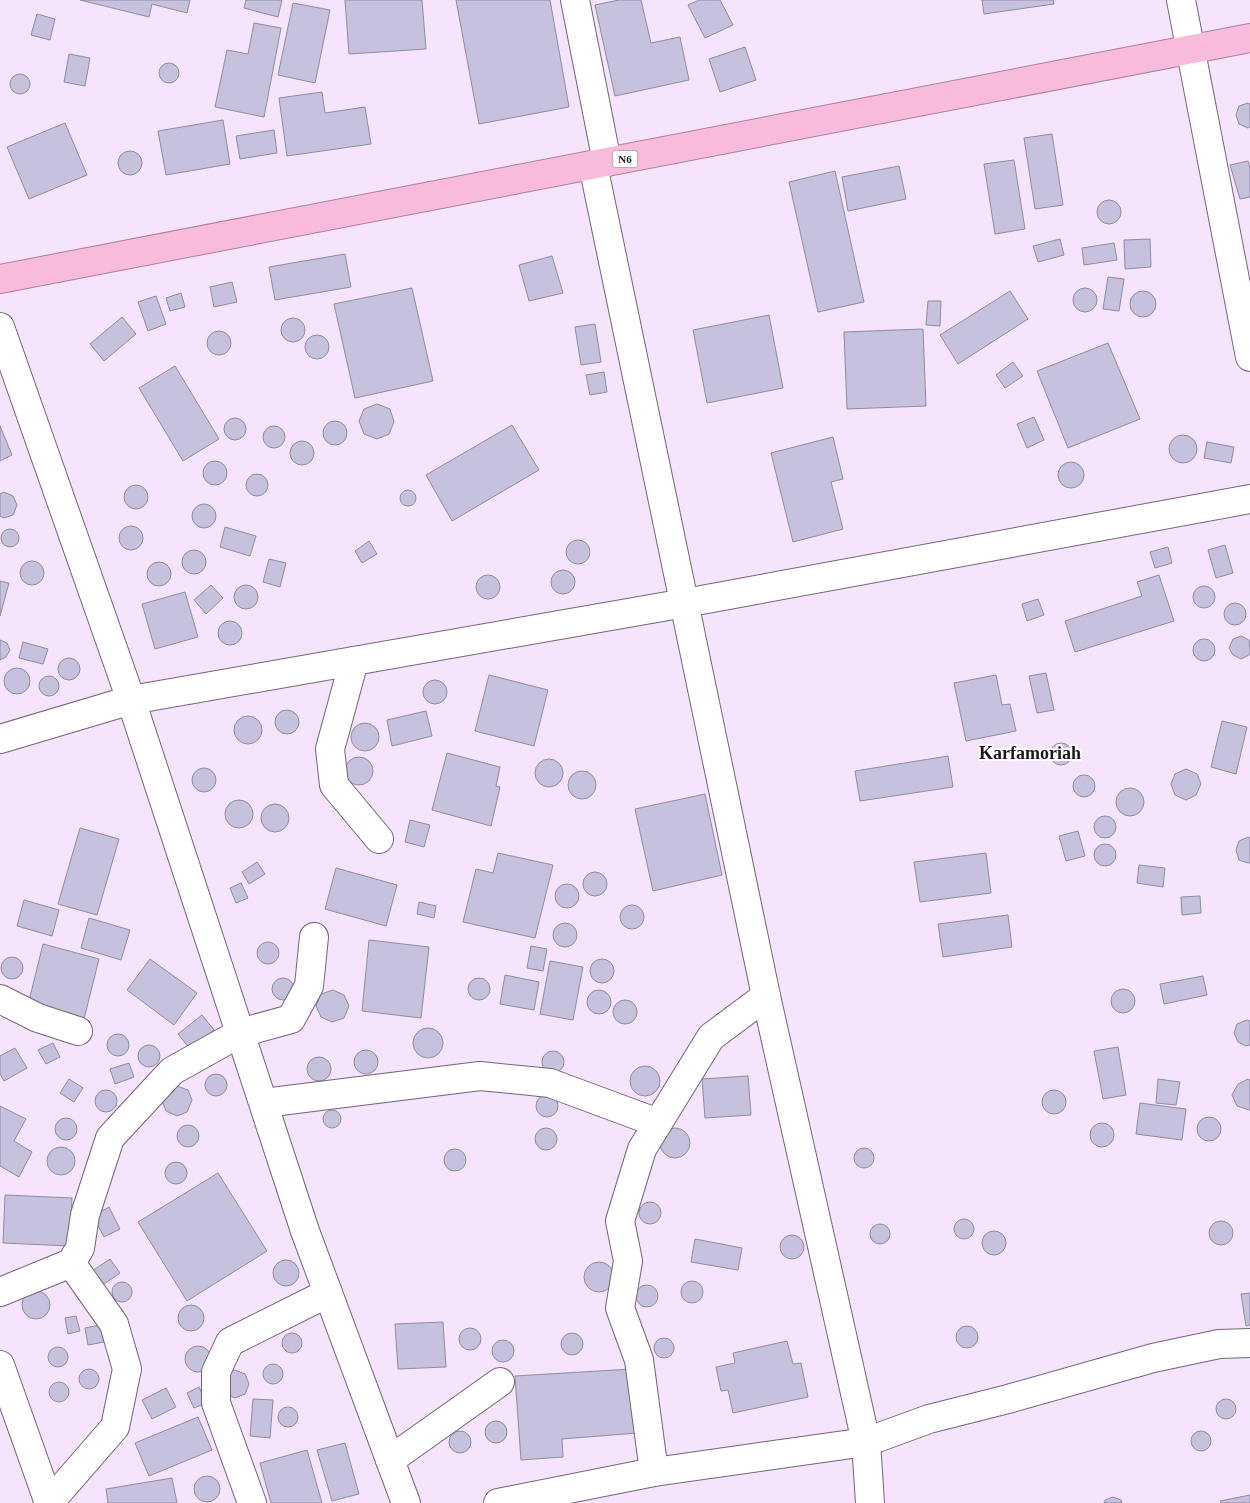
<svg xmlns="http://www.w3.org/2000/svg" width="1250" height="1503" viewBox="0 0 1250 1503" font-family="Georgia,serif">
<rect width="100%" height="100%" fill="#f6e3fc"/>
<g fill="#c6c2de" stroke="#8e8ba5">
<polygon points="80,0 190,0 187,13 152,4 149,17"/>
<polygon points="246,0 282,0 278,17 244,8"/>
<polygon points="345,0 422,0 426,49 349,54"/>
<polygon points="456,0 550,0 569,107 479,124"/>
<polygon points="619,0 641,0 651,43 680,37 689,80 615,96 595,5"/>
<polygon points="699,0 720,0 733,25 705,38 688,5"/>
<polygon points="982,0 1053,0 1054,4 984,14"/>
<polygon points="293,3 330,10 315,83 278,75"/>
<polygon points="37,14 55,19 50,40 31,35"/>
<polygon points="254,23 281,28 264,117 215,107 227,50 248,54"/>
<polygon points="745,47 756,80 720,92 709,59"/>
<polygon points="69,54 90,58 85,86 64,82"/>
<circle cx="169" cy="73" r="10"/>
<circle cx="20" cy="84" r="10"/>
<polygon points="322,92 325,113 365,107 371,144 287,156 279,98"/>
<polygon points="1248,103 1250,104 1250,127 1248,128 1239,124 1236,115 1239,106"/>
<polygon points="223,120 230,164 166,175 158,131"/>
<polygon points="65,123 87,175 29,199 7,147"/>
<polygon points="274,130 277,153 240,159 236,136"/>
<polygon points="1052,134 1063,205 1035,209 1024,138"/>
<circle cx="130" cy="163" r="12"/>
<polygon points="1014,160 1025,229 995,234 984,164"/>
<polygon points="1248,161 1250,168 1250,197 1240,199 1230,165"/>
<polygon points="899,166 906,199 848,211 842,177"/>
<polygon points="835,171 864,302 818,312 789,182"/>
<circle cx="1109" cy="212" r="12"/>
<polygon points="1060,239 1064,255 1038,262 1033,246"/>
<polygon points="1150,239 1151,267 1125,269 1124,240"/>
<polygon points="1114,243 1117,260 1084,265 1082,248"/>
<polygon points="345,254 351,287 275,300 269,267"/>
<polygon points="552,256 563,293 529,301 519,265"/>
<polygon points="1108,277 1124,279 1119,311 1103,309"/>
<polygon points="232,282 237,302 214,307 210,287"/>
<polygon points="412,288 433,381 355,398 334,304"/>
<circle cx="1085" cy="300" r="12"/>
<circle cx="1143" cy="304" r="13"/>
<polygon points="1010,291 1028,319 958,364 940,335"/>
<polygon points="181,293 185,307 170,311 166,298"/>
<polygon points="156,296 166,324 148,331 138,302"/>
<polygon points="928,301 941,301 940,326 926,325"/>
<polygon points="769,315 783,388 707,403 693,330"/>
<polygon points="122,317 136,334 104,361 90,344"/>
<circle cx="293" cy="330" r="12"/>
<polygon points="595,324 601,362 581,365 575,327"/>
<polygon points="923,329 926,406 847,409 844,332"/>
<circle cx="219" cy="343" r="12"/>
<circle cx="317" cy="347" r="12"/>
<polygon points="1108,343 1140,419 1068,448 1037,371"/>
<polygon points="1013,362 1023,376 1005,388 996,375"/>
<polygon points="175,366 219,439 183,461 139,388"/>
<polygon points="604,372 607,392 590,395 586,375"/>
<polygon points="377,404 390,409 394,422 389,434 377,439 364,434 359,421 364,409"/>
<polygon points="1034,417 1044,440 1027,448 1017,424"/>
<circle cx="235" cy="429" r="11"/>
<circle cx="335" cy="433" r="12"/>
<polygon points="512,425 539,470 452,521 426,475"/>
<polygon points="0,426 12,455 0,461"/>
<circle cx="274" cy="437" r="11"/>
<circle cx="1183" cy="449" r="14"/>
<polygon points="833,437 843,479 831,482 843,529 793,542 771,453"/>
<circle cx="302" cy="453" r="12"/>
<polygon points="1207,442 1234,447 1231,463 1204,458"/>
<circle cx="215" cy="473" r="12"/>
<circle cx="1071" cy="475" r="13"/>
<circle cx="257" cy="485" r="11"/>
<circle cx="136" cy="497" r="12"/>
<circle cx="408" cy="498" r="8"/>
<polygon points="4,492 13,496 17,505 13,515 4,518 0,516 0,494"/>
<circle cx="204" cy="516" r="12"/>
<circle cx="131" cy="538" r="12"/>
<polygon points="225,527 256,536 250,556 220,547"/>
<circle cx="10" cy="538" r="9"/>
<circle cx="578" cy="552" r="12"/>
<polygon points="369,541 377,554 362,563 355,551"/>
<polygon points="1225,545 1233,573 1216,578 1208,550"/>
<polygon points="1168,547 1172,563 1155,568 1150,552"/>
<circle cx="194" cy="562" r="12"/>
<polygon points="269,559 286,563 280,587 263,582"/>
<circle cx="32" cy="573" r="12"/>
<circle cx="159" cy="574" r="12"/>
<circle cx="563" cy="582" r="12"/>
<circle cx="488" cy="587" r="12"/>
<polygon points="1159,575 1174,621 1075,652 1065,621 1142,596 1137,582"/>
<polygon points="0,581 9,583 0,616"/>
<circle cx="246" cy="597" r="12"/>
<polygon points="211,585 223,598 206,614 194,600"/>
<circle cx="1204" cy="597" r="11"/>
<polygon points="185,592 198,637 155,649 142,604"/>
<polygon points="1038,599 1044,615 1027,621 1022,604"/>
<circle cx="1235" cy="614" r="11"/>
<circle cx="230" cy="633" r="12"/>
<polygon points="1241,636 1249,640 1250,652 1249,655 1241,659 1233,655 1229,648 1233,639"/>
<circle cx="1204" cy="650" r="11"/>
<polygon points="0,640 7,643 10,650 6,657 0,660"/>
<polygon points="23,642 48,649 43,664 19,658"/>
<circle cx="69" cy="669" r="11"/>
<circle cx="17" cy="681" r="13"/>
<polygon points="1046,673 1054,710 1037,713 1029,676"/>
<polygon points="489,675 548,690 534,746 475,731"/>
<polygon points="996,675 1002,705 1010,704 1016,731 966,741 954,683"/>
<circle cx="49" cy="686" r="10"/>
<circle cx="435" cy="692" r="12"/>
<circle cx="287" cy="722" r="12"/>
<polygon points="426,711 432,736 392,746 387,720"/>
<circle cx="248" cy="730" r="14"/>
<polygon points="1222,721 1247,727 1236,774 1211,767"/>
<circle cx="365" cy="737" r="14"/>
<circle cx="1061" cy="754" r="11"/>
<polygon points="447,753 500,767 496,786 500,787 491,826 432,810"/>
<polygon points="948,756 953,787 860,801 855,771"/>
<circle cx="359" cy="771" r="14"/>
<circle cx="549" cy="773" r="14"/>
<circle cx="204" cy="780" r="12"/>
<polygon points="1186,769 1197,774 1201,784 1196,795 1186,800 1175,795 1171,784 1175,774"/>
<circle cx="582" cy="785" r="14"/>
<circle cx="1084" cy="786" r="11"/>
<circle cx="1130" cy="802" r="14"/>
<polygon points="705,794 722,875 653,891 635,809"/>
<circle cx="239" cy="814" r="14"/>
<circle cx="275" cy="818" r="14"/>
<circle cx="1105" cy="827" r="11"/>
<polygon points="410,820 430,825 424,847 405,842"/>
<polygon points="80,828 119,839 97,915 58,904"/>
<polygon points="1078,831 1085,856 1066,861 1059,836"/>
<polygon points="1248,837 1250,838 1250,863 1248,863 1239,860 1236,850 1239,841"/>
<circle cx="1105" cy="855" r="11"/>
<polygon points="498,853 553,865 535,938 463,922 476,869 493,873"/>
<polygon points="986,853 991,893 920,902 914,862"/>
<polygon points="257,862 265,874 249,884 242,872"/>
<polygon points="1139,865 1165,868 1163,887 1137,883"/>
<polygon points="336,868 397,885 386,926 325,909"/>
<circle cx="595" cy="884" r="12"/>
<polygon points="241,883 248,898 236,903 230,888"/>
<circle cx="567" cy="896" r="12"/>
<polygon points="1200,896 1201,913 1182,915 1181,897"/>
<polygon points="24,900 59,910 52,936 17,926"/>
<polygon points="419,902 436,906 434,918 417,914"/>
<circle cx="632" cy="917" r="12"/>
<polygon points="1008,915 1012,947 943,957 938,924"/>
<polygon points="89,918 130,930 121,960 81,948"/>
<circle cx="565" cy="935" r="12"/>
<polygon points="369,940 429,947 421,1018 362,1011"/>
<circle cx="268" cy="953" r="11"/>
<polygon points="43,944 99,959 84,1019 28,1005"/>
<polygon points="531,946 547,949 543,971 527,968"/>
<circle cx="12" cy="968" r="11"/>
<polygon points="150,959 197,993 174,1025 127,990"/>
<circle cx="602" cy="971" r="12"/>
<polygon points="550,961 583,967 573,1020 540,1014"/>
<polygon points="505,975 539,982 534,1010 500,1004"/>
<polygon points="1203,976 1207,995 1164,1004 1160,984"/>
<circle cx="479" cy="989" r="11"/>
<circle cx="283" cy="989" r="11"/>
<circle cx="1123" cy="1001" r="12"/>
<polygon points="333,990 344,995 349,1006 344,1018 332,1022 321,1017 316,1006 321,994"/>
<circle cx="599" cy="1002" r="12"/>
<circle cx="625" cy="1012" r="12"/>
<polygon points="202,1015 214,1030 190,1049 178,1034"/>
<polygon points="1247,1020 1250,1021 1250,1045 1246,1046 1238,1042 1234,1033 1237,1024"/>
<circle cx="428" cy="1043" r="15"/>
<circle cx="118" cy="1045" r="11"/>
<polygon points="53,1043 60,1057 46,1064 38,1050"/>
<circle cx="149" cy="1056" r="11"/>
<polygon points="1118,1047 1126,1095 1103,1099 1094,1051"/>
<polygon points="15,1048 27,1068 4,1081 0,1074 0,1056"/>
<circle cx="366" cy="1062" r="12"/>
<circle cx="553" cy="1062" r="11"/>
<circle cx="319" cy="1069" r="12"/>
<polygon points="129,1063 134,1077 115,1084 110,1069"/>
<circle cx="645" cy="1081" r="15"/>
<circle cx="216" cy="1085" r="11"/>
<polygon points="748,1076 751,1115 705,1118 702,1079"/>
<polygon points="69,1079 83,1088 74,1102 60,1093"/>
<polygon points="1158,1079 1180,1082 1176,1105 1156,1103"/>
<polygon points="1248,1079 1250,1080 1250,1110 1249,1110 1237,1106 1232,1095 1238,1084"/>
<polygon points="177,1086 188,1090 192,1100 187,1112 177,1116 166,1111 162,1100"/>
<circle cx="106" cy="1101" r="11"/>
<circle cx="1054" cy="1102" r="12"/>
<circle cx="547" cy="1106" r="11"/>
<polygon points="1140,1103 1186,1109 1182,1140 1136,1134"/>
<polygon points="0,1106 26,1119 14,1141 32,1152 19,1177 0,1166"/>
<circle cx="332" cy="1119" r="9"/>
<circle cx="1209" cy="1129" r="12"/>
<circle cx="66" cy="1129" r="11"/>
<circle cx="1102" cy="1135" r="12"/>
<circle cx="188" cy="1136" r="11"/>
<circle cx="546" cy="1139" r="11"/>
<circle cx="675" cy="1143" r="15"/>
<circle cx="61" cy="1161" r="14"/>
<circle cx="864" cy="1158" r="10"/>
<circle cx="455" cy="1160" r="11"/>
<circle cx="176" cy="1173" r="11"/>
<polygon points="218,1173 267,1251 187,1301 138,1222"/>
<polygon points="5,1195 72,1198 70,1246 3,1243"/>
<circle cx="650" cy="1213" r="11"/>
<polygon points="109,1207 120,1229 104,1237 93,1216"/>
<circle cx="964" cy="1229" r="10"/>
<circle cx="1221" cy="1233" r="12"/>
<circle cx="880" cy="1234" r="10"/>
<circle cx="994" cy="1243" r="12"/>
<circle cx="792" cy="1247" r="12"/>
<polygon points="695,1239 742,1248 738,1270 691,1262"/>
<polygon points="110,1259 120,1273 98,1288 89,1273"/>
<circle cx="286" cy="1273" r="13"/>
<circle cx="599" cy="1277" r="15"/>
<circle cx="692" cy="1292" r="11"/>
<circle cx="122" cy="1292" r="10"/>
<circle cx="647" cy="1296" r="11"/>
<circle cx="36" cy="1305" r="14"/>
<polygon points="1250,1293 1250,1325 1246,1326 1241,1294"/>
<circle cx="191" cy="1318" r="13"/>
<polygon points="76,1316 80,1331 68,1334 65,1318"/>
<polygon points="443,1322 446,1367 398,1369 395,1324"/>
<polygon points="100,1325 104,1342 88,1345 85,1328"/>
<circle cx="967" cy="1337" r="11"/>
<circle cx="470" cy="1339" r="11"/>
<circle cx="572" cy="1344" r="11"/>
<circle cx="292" cy="1343" r="10"/>
<circle cx="664" cy="1348" r="10"/>
<circle cx="503" cy="1351" r="11"/>
<polygon points="787,1341 793,1364 801,1363 808,1397 733,1413 728,1390 721,1391 716,1367 735,1363 733,1353"/>
<circle cx="198" cy="1359" r="13"/>
<circle cx="58" cy="1357" r="10"/>
<circle cx="273" cy="1374" r="10"/>
<circle cx="89" cy="1379" r="10"/>
<polygon points="632,1369 637,1433 562,1439 563,1457 521,1460 515,1376"/>
<polygon points="235,1370 245,1374 249,1384 245,1394 235,1398 225,1394 225,1374"/>
<circle cx="59" cy="1392" r="10"/>
<polygon points="199,1387 206,1403 194,1408 187,1393"/>
<polygon points="166,1388 176,1407 152,1419 142,1400"/>
<circle cx="1226" cy="1409" r="10"/>
<polygon points="253,1399 273,1400 270,1438 250,1436"/>
<circle cx="288" cy="1417" r="10"/>
<polygon points="198,1417 212,1450 149,1476 135,1443"/>
<circle cx="496" cy="1432" r="11"/>
<circle cx="460" cy="1442" r="11"/>
<circle cx="1201" cy="1441" r="10"/>
<polygon points="345,1443 359,1494 332,1501 317,1450"/>
<polygon points="307,1450 322,1503 271,1503 260,1463"/>
<circle cx="207" cy="1489" r="13"/>
<polygon points="172,1478 177,1503 108,1503 106,1489"/>
<polygon points="1250,1495 1250,1503 1221,1503 1220,1501"/>
<polygon points="1113,1497 1121,1500 1122,1503 1104,1503 1105,1500"/>
</g>
<g fill="none" stroke-linecap="round" stroke-linejoin="round">
<g stroke="#746479" stroke-width="30">
<g id="street">
<polyline points="575,0 607,162"/>
<polyline points="1181,0 1250,357"/>
<polyline points="593,165 766,996 866,1442 870,1503"/>
<polyline points="0,327 131,700 305,1231 406,1503"/>
<polyline points="354,661 330,749 334,785 379,839"/>
<polyline points="0,739 131,700 685,603 1250,499"/>
<polyline points="0,999 38,1018 78,1031"/>
<polyline points="264,1103 480,1076 550,1083 658,1123"/>
<polyline points="0,1292 71,1263 80,1248 85,1215 110,1138 172,1071 240,1033 291,1019 309,986 314,937"/>
<polyline points="0,1365 49,1503"/>
<polyline points="390,1460 500,1382"/>
<polyline points="654,1472 639,1360 620,1308 628,1261 620,1221 642,1149 711,1037 766,996"/>
<polyline points="49,1503 115,1427 127,1369 114,1324 71,1263"/>
<polyline points="252,1503 216,1403 216,1372 230,1342 328,1293"/>
<polyline points="498,1503 654,1472 866,1442 929,1419 1008,1399 1153,1358 1219,1344 1250,1343"/>
</g>
</g>
<g stroke="#ac819a" stroke-width="30">
<polyline id="highway" points="0,279 1250,38"/>
</g>
<use href="#street" stroke="#fff" stroke-width="28"/>
<use href="#highway" stroke="#f9bbdc" stroke-width="28"/>
</g>
<g text-anchor="middle" dominant-baseline="central" stroke-width="4" stroke-linejoin="round" paint-order="stroke">
<rect fill="#fff" stroke="#605c62" stroke-width="1" x="612.5" y="150.5" width="25" height="17" rx="4"/>
<g font-size="11" font-weight="bold" fill="#1c161e">
<text x="625" y="159">N6</text>
</g>
<g font-size="18" font-weight="bold" fill="#1c161e" stroke="#fff">
<text x="1030" y="753">Karfamoriah</text>
</g>
</g>
</svg>
